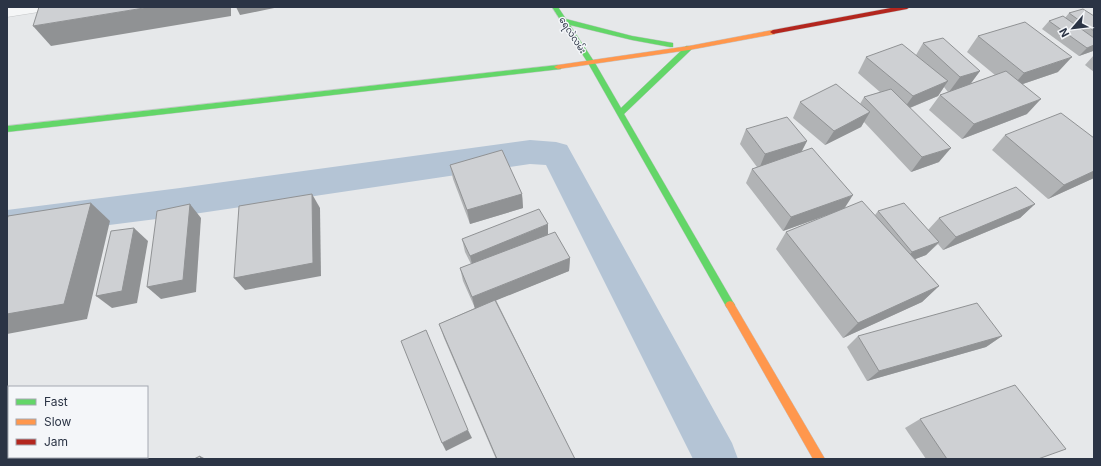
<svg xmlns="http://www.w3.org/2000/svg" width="1101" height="466" viewBox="0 0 1101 466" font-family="Inter,'Noto Sans Myanmar',sans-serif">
<rect width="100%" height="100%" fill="#e6e8ea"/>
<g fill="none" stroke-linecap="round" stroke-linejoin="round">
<polygon fill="#b4c4d5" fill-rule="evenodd" points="530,140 556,142 567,145 732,443 738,459 693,459 546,165 530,164 180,216 7,238 7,210 180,188"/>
<g stroke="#c4c6c8" stroke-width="1">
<polygon id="street" points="7,7 47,7 45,11 7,17"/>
</g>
<g stroke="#c4c6c8" stroke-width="1">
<g id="fast">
<polygon points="552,7 558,7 566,19 632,36 673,43 673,47 670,47 632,40 570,25 595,63 621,108 686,46 692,46 693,48 624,114 733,302 735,305 733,308 730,309 727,308 588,63"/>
<polygon points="558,65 562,67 561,69 7,132 7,126"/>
</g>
</g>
<g stroke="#c4c6c8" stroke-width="1">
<g id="slow">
<polygon points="773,30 775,30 775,34 689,50 558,69 554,67 558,65 689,46"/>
<polygon points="730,301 733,302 825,459 813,459 727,308 725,305 727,302"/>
</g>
</g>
<g stroke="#c4c6c8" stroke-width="1">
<polygon id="jam" points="896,7 910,7 907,9 773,34 770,32 773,30"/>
</g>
<use href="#street" fill="#f5f6f7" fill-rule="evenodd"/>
<use href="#fast" fill="#63d668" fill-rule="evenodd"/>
<use href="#slow" fill="#ff974d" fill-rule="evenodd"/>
<use href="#jam" fill="#b3261e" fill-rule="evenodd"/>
</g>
<g fill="#b1b3b5">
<polygon points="1069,13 1094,16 1094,50 1093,51 1079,56 1042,29 1049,21 1065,18"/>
<polygon points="978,36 1058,72 1023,84 1027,114 962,139 929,110 940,95 948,92 944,87 938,96 910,108 939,162 911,172 864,122 861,127 825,145 793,118 800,102 860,104 864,97 880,92 858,73 866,57 916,55 923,43 980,71 970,84 995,75 967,52"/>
<polygon points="1094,55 1094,72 1085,65"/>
<polygon points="746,129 807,141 802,151 844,209 783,231 746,183 752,169 757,167 740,144"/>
<polygon points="1005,135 1094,138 1094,178 1048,199 992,150"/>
<polygon points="450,165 522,194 523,208 470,224 453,179"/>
<polygon points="1035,204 1020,218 943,250 938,244 926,255 915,259 939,286 922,302 843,338 776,249 786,232 875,215 878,211 928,230 939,218"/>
<polygon points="548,235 570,258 569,271 496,300 575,459 496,459 444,338 439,324 475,308 463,281 460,268 471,264 465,252 462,239"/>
<polygon points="858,336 1002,336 986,347 867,381 847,347"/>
<polygon points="920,419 1038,459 926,459 905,428"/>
</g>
<g fill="#909294">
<polygon points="150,7 231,7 231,16 51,46 33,26"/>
<polygon points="236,7 279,7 240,15"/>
<polygon points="1094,45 1094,50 1093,51 1079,56 1087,48"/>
<polygon points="1072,57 1058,72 1011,88 1024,73"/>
<polygon points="980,71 969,86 949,92 960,77"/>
<polygon points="948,81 938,96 902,111 913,96"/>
<polygon points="1041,99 1027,114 962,139 974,124"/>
<polygon points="870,112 861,127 825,145 834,131"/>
<polygon points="807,141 799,156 759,169 765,154"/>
<polygon points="951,148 939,162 911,172 922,157"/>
<polygon points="1094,171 1094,178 1048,199 1064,185"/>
<polygon points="312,194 320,208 321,276 245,290 234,278"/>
<polygon points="522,194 523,208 470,224 467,210"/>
<polygon points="853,195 844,209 783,231 791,217"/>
<polygon points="91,203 110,221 87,319 7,334 7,314"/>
<polygon points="190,204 201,218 196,292 161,299 147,287"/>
<polygon points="1035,204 1020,218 943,250 956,237"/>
<polygon points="548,224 548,238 473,268 470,256"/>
<polygon points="134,228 148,241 137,303 112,308 96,296"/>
<polygon points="939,242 926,255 900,265 912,252"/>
<polygon points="570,258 569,271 475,309 472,297"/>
<polygon points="939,286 922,302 843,338 858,323"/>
<polygon points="1002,336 986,347 867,381 879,371"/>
<polygon points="468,430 472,438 446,451 442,443"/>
<polygon points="200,456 206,459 201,459"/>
</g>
<g fill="#ced0d3" stroke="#909294">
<polygon points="39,7 150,7 33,26"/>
<polygon points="1083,9 1094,16 1094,31 1069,13"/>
<polygon points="1063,16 1094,38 1094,45 1087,48 1049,21"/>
<polygon points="1025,22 1072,57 1024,73 978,36"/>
<polygon points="943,38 980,71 960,77 923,43"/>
<polygon points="902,44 948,81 913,96 866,57"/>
<polygon points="1006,71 1041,99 974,124 940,95"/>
<polygon points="836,84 870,112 834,131 800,102"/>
<polygon points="891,89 951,148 922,157 864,97"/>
<polygon points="1061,113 1094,138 1094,171 1064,185 1005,135"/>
<polygon points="787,117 807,141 765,154 746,129"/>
<polygon points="812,148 853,195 791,217 752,169"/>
<polygon points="502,150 522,194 467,210 450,165"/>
<polygon points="1016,187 1035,204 956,237 939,218"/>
<polygon points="312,194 313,263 234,278 239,206"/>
<polygon points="862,201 939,286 858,323 786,232"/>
<polygon points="91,203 64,304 7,314 7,220 8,216"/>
<polygon points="904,203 939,242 912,252 878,211"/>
<polygon points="190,204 183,280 147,287 157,211"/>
<polygon points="539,209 548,224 470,256 462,239"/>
<polygon points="134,228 122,291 96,296 111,231"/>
<polygon points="555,232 570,258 472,297 460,268"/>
<polygon points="495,300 575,459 497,459 439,324"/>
<polygon points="977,303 1002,336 879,371 858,336"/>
<polygon points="426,330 468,430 442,443 401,341"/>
<polygon points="1015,385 1066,449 1038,459 947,459 920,419"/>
<polygon points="200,456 201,459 194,459"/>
</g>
<g text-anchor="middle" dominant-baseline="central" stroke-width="3" stroke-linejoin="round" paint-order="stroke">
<g font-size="9" fill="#2b3445" stroke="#f4f6f9">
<text transform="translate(573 35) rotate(57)">ရေလဲလမ်း</text>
</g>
</g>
<rect width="1101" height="466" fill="none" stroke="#2b3445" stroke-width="16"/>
<rect x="8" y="386" width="140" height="72" fill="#f4f6f9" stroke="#a4a8b1"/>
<rect x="16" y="399" width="20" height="6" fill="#63d668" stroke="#a4a8b1"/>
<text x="44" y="406" font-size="12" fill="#2b3445">Fast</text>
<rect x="16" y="419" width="20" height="6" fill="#ff974d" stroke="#a4a8b1"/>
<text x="44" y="426" font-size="12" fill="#2b3445">Slow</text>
<rect x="16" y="439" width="20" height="6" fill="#b3261e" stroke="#a4a8b1"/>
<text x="44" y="446" font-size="12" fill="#2b3445">Jam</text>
<g transform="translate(1073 28) rotate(242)" stroke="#f4f6f9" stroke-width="3" paint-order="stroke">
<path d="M0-3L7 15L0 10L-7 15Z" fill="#2b3445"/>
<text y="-6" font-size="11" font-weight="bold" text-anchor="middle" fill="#2b3445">N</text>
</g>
</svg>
